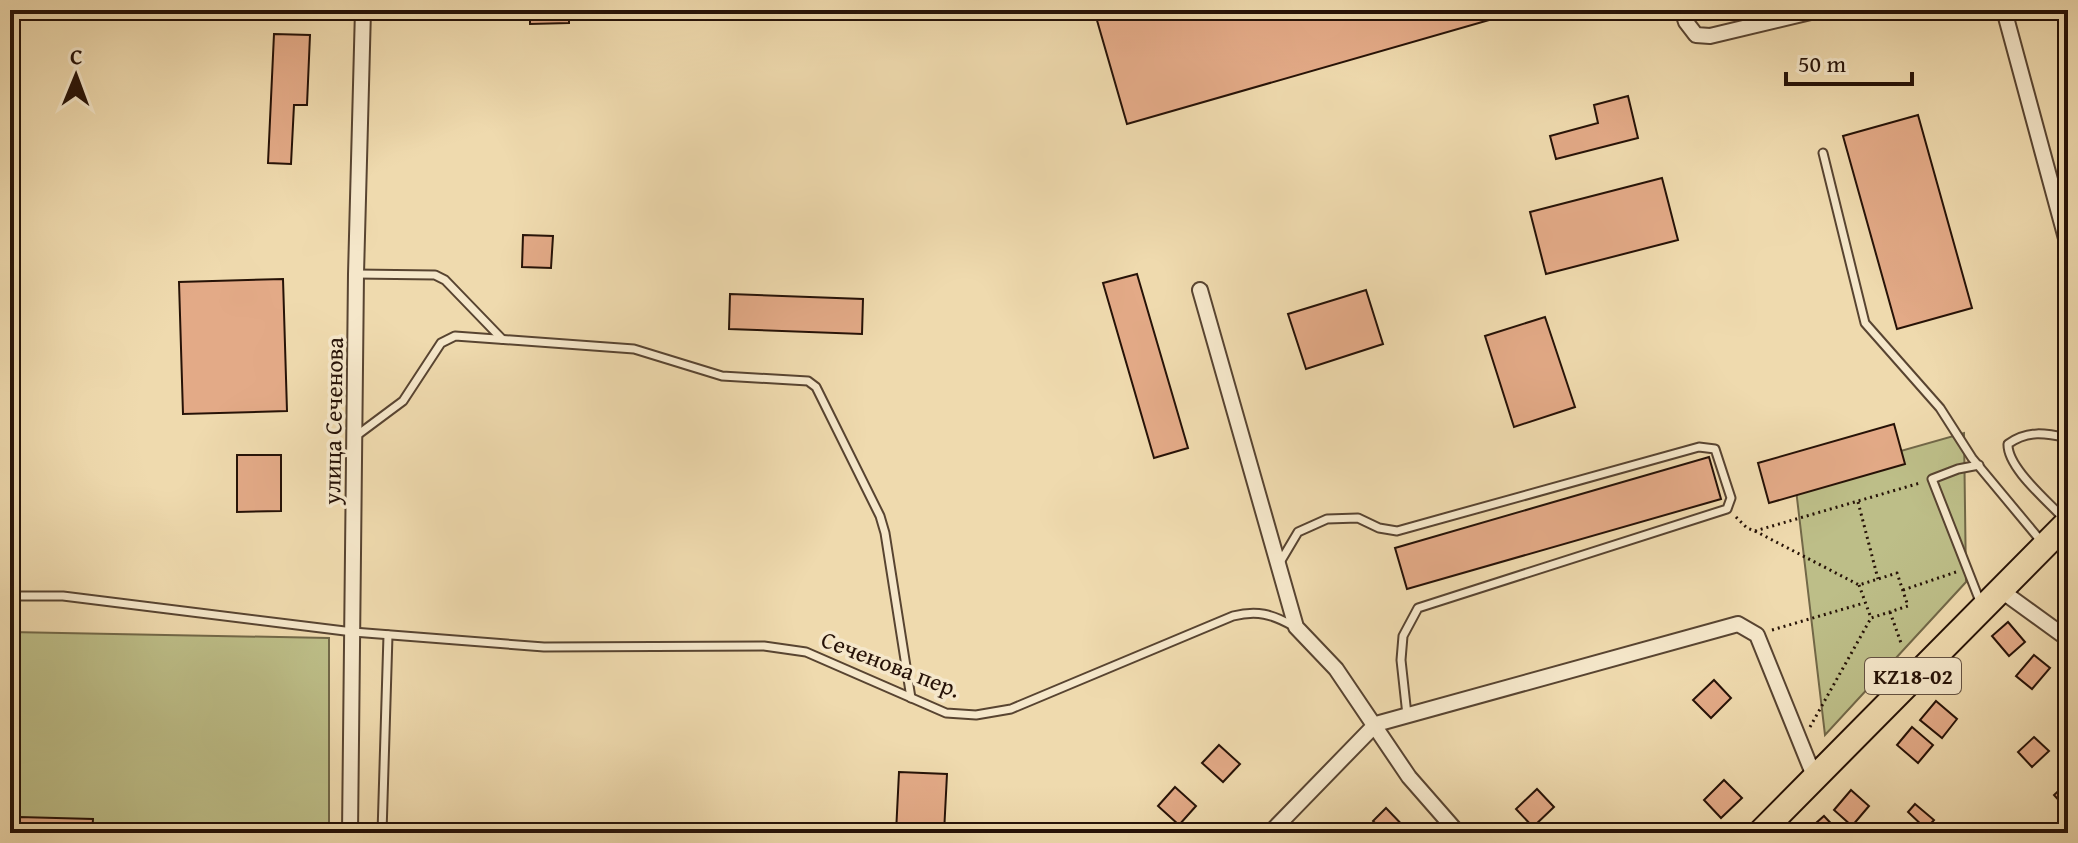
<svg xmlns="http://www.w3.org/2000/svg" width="2078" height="843" viewBox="0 0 2078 843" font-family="'Gentium Book Plus',serif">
<rect width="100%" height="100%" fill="#efdaae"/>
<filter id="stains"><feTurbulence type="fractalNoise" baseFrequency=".0025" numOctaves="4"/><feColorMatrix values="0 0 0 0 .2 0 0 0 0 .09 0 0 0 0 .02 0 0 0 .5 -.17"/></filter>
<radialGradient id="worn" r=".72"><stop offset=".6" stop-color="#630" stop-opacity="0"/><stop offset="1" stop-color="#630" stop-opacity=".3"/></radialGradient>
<g fill="#bdbe88" stroke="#726848" stroke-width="2">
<polygon points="1964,433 1966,582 1825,735 1795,481"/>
<polygon points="10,632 329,638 329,833 10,833"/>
</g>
<g fill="#e3aa87" stroke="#261207" stroke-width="2">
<polygon points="530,10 569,10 569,23 530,24"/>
<polygon points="1094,10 1524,10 1127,124"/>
<polygon points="274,34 310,35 307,105 294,105 291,164 268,163"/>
<polygon points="1628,96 1638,138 1556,159 1550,136 1598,123 1594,105"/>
<polygon points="1918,115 1972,308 1897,329 1843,136"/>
<polygon points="1662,178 1678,240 1546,274 1530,212"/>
<polygon points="523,235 553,236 551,268 522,267"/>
<polygon points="1137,274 1188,448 1154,458 1103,283"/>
<polygon points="283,279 287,411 183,414 179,282"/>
<polygon points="1366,290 1383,344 1306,369 1288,314"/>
<polygon points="730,294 863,299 862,334 729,329"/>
<polygon points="1545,317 1575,407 1514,427 1485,336"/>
<polygon points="1894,424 1905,464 1769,503 1758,463"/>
<polygon points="237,455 281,455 281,511 237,512"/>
<polygon points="1709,457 1721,499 1407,589 1395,548"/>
<rect x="10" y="517" width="7" height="33"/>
<polygon points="2008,622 2025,642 2009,656 1992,636"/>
<polygon points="2034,655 2050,668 2032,689 2016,676"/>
<polygon points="1714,680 1731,698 1711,718 1693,700"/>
<polygon points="1936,701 1957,719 1942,738 1920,720"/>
<polygon points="1912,727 1933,745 1918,763 1897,745"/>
<polygon points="2034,737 2049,751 2032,767 2018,752"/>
<polygon points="1219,745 1240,764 1223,782 1202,763"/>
<polygon points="899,772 947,774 944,833 896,833"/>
<polygon points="1724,780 1742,798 1721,818 1704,800"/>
<polygon points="2068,782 2068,802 2064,806 2054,795"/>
<polygon points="1175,787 1196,806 1179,825 1158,806"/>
<polygon points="1537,789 1554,807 1533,827 1516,809"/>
<polygon points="1851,790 1869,806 1852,826 1834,810"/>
<polygon points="1915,804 1934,820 1926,829 1908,812"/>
<polygon points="1386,808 1410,833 1385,833 1373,821"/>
<polygon points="1824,816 1838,831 1811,833 1808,830"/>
<polygon points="19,817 93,819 92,833 18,833"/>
</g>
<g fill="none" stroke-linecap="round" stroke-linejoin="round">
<g stroke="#584431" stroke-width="11">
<g id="service">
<polyline points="1823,153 1865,323 1940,408 1972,458 2041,541"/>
<polyline points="356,274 435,275 445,280 502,339"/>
<polyline points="356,436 403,401 441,343 455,336 634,349 722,376 808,381 816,387 880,516 885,533 911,698"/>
<polyline points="1979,465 1958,469 1932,479 1981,604"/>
<path d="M2066 521C2049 502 2007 468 2008 444 2028 430 2045 433 2068 438"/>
<polyline points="1279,564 1298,532 1327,519 1358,518 1379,528 1397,531 1699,447 1715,449 1731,498 1727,509 1418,608 1403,636 1401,660 1407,715"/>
<path d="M10 596H63L353 632 544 647 764 646 806 652 946 713 976 715 1011 709 1233 616C1257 610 1272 614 1293 626"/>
<polyline points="382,833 388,635"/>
</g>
</g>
<g stroke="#584431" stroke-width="18">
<g id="minor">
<polyline points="1682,10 1686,22 1696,35 1710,36 1819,10"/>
<polyline points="2004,10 2068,246"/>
<polyline points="1200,290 1296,627 1336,669 1409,777 1458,833"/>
<polyline points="1999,589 2068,639"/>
<polyline points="350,833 356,274 363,10"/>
<polyline points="1270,833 1376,724 1738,624 1757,635 1814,776"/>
</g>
</g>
<g stroke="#261207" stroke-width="28">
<polyline id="trunk" points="1760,833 2068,522"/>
</g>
<g stroke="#261207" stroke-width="3" stroke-dasharray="2 4" stroke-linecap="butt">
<polyline points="1858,502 1878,579"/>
<polyline points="1736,517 1747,528 1755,531 1920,483"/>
<polyline points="1755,531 1859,585 1897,573 1908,606 1871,618 1859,585"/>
<polyline points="1903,590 1956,572"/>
<polyline points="1890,612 1901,643"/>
<polyline points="1772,630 1864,603"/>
<polyline points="1810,727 1871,618"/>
</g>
<use href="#service" stroke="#f5e7ca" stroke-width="7"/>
<use href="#minor" stroke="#f5e7ca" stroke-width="14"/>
<use href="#trunk" stroke="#efdaae" stroke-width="24"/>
</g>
<g text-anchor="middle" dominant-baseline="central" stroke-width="7" stroke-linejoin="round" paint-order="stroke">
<rect fill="#f5e7ca" stroke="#645242" stroke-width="2" x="1865" y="658" width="96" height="36" rx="6"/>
<g font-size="22" font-weight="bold" fill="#261207">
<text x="1913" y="676">KZ18-02</text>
</g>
<g font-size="24" fill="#261207" stroke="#f5e7ca">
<text transform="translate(333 421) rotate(-89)">улица Сеченова</text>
<text transform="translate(891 664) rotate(21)">Сеченова пер.</text>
</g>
</g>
<rect width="2078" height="843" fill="none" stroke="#efdaae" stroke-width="40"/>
<rect x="12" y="12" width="2054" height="819" fill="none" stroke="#261207" stroke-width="4"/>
<rect x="20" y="20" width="2038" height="803" fill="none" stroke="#261207" stroke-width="2"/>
<g transform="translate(76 76) rotate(1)" stroke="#f5e7ca" stroke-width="6" paint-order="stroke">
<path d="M0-6L14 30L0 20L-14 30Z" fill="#261207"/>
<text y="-12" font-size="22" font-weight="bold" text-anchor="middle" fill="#261207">С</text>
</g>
<path d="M1786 72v12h126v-12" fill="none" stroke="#261207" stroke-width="4"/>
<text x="1798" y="72" font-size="24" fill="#261207" stroke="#f5e7ca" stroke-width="6" paint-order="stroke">50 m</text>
<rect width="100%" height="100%" filter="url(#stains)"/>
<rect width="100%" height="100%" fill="url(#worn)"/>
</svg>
